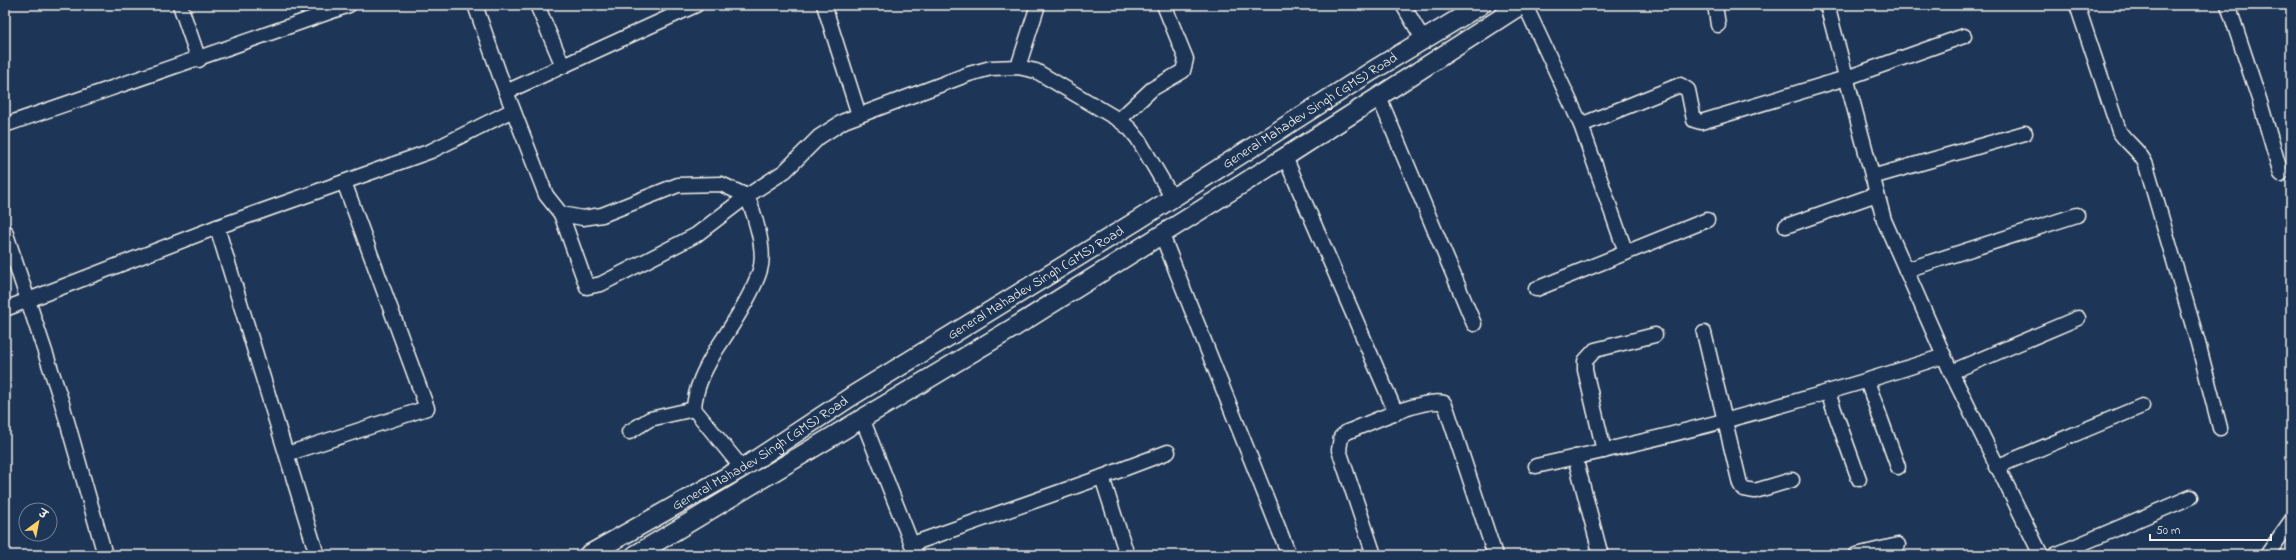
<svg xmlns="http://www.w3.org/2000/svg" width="2296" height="560" viewBox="0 0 2296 560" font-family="'Indie Flower','Playpen Sans Deva',sans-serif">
<rect width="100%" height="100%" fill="#1d3557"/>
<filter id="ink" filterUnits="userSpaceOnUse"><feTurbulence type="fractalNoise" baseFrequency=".025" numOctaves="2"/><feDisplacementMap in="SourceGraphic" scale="8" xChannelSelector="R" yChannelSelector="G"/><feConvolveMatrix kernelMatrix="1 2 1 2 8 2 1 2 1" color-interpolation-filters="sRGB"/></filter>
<g filter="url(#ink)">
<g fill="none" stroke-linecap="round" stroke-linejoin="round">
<g stroke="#f4f1e8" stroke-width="17">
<g id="minor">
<polyline points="180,5 199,60"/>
<path d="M475 5 500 76 546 195 561 214 583 218 602 215 678 185 721 184 747 196C755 215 766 250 760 270 753 294 730 329 716 350 705 369 695 387 694 409L742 468"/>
<polyline points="537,5 563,66"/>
<polyline points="824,5 859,115"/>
<polyline points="1403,5 1424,41"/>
<polyline points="1525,5 1581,125 1626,253"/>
<polyline points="1715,5 1718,25"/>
<polyline points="1827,5 1884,220 1951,372 2041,555"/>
<path d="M2077 5 2119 131C2127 144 2140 150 2146 165L2198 343 2220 428"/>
<polyline points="2228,5 2259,99 2281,174"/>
<polyline points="1018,67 1038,5"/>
<polyline points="506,92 696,5"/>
<polyline points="1379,97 1474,324"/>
<polyline points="1119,120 1152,89 1183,71 1186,59 1164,5"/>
<path d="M5 125C120 85 235 46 349 5"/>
<polyline points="1581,125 1680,85 1688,90 1694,120 1701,122 1846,78 1964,36"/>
<polyline points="1285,157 1396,413"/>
<polyline points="1872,177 2025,133"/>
<polyline points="561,214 587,287 601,284 696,235 747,196 785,171 819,137 844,121 969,74 991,68 1018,67 1036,71 1119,120 1130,129 1138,139 1172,197"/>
<polyline points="1786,226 1877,194"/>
<polyline points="217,227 317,555"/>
<polyline points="5,231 61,400 105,555"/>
<polyline points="1162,235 1289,555"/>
<polyline points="1906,270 2077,215"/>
<polyline points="1536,289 1707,220"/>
<polyline points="5,309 217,227 431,151 513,110"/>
<polyline points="1704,333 1740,484 1743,489 1755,491 1792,480"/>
<polyline points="1951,372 2078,318"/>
<polyline points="1867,381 1898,467"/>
<polyline points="1828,393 1859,479"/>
<polyline points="862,418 916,555"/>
<polyline points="629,432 650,419 694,409"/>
<polyline points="1604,451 1585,370 1585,361 1595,350 1655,335"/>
<polyline points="287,454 427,408 344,182"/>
<polyline points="1575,457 1600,552"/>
<path d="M1536 466C1674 436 1810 400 1944 356"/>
<polyline points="1996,467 2142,406"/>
<polyline points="1102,477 1127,555"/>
<polyline points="912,544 1102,477 1168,452"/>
<path d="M1374 555 1339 450 1341 437 1347 432C1368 424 1424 397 1444 403L1447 410 1495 555"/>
<polyline points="1856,555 1898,545"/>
<polyline points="2055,555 2191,497"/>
<polyline points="2267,555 2291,521"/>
</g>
</g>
<g stroke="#f4f1e8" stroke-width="21">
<g id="tertiary">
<path id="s1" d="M588 555 749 464 852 396 1138 220 1372 71 1481 5"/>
<polyline points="635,555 1013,328 1285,157 1521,5"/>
</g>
</g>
<use href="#minor" stroke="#1d3557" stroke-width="14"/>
<use href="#tertiary" stroke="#1d3557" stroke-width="18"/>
</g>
</g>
<g text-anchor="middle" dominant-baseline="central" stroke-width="4" stroke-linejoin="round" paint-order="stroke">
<g font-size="14" fill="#f4f1e8" stroke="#1d3557">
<text stroke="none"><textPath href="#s1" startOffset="848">General Mahadev Singh (GMS) Road</textPath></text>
<text stroke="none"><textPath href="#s1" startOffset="524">General Mahadev Singh (GMS) Road</textPath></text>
<text stroke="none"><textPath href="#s1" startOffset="200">General Mahadev Singh (GMS) Road</textPath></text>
</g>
</g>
<rect width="2296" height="560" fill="none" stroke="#1d3557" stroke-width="20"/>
<rect x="10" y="10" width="2276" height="540" fill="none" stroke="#f4f1e8" stroke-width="1.5" filter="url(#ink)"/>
<g transform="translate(38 522) rotate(32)"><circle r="19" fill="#1d3557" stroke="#738091"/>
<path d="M0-3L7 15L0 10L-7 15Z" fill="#ffd166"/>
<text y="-6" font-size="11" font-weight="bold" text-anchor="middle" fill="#f4f1e8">उ</text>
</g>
<path d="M2150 534v6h121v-6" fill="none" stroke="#f4f1e8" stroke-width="2"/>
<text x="2156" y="534" font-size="12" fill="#f4f1e8" stroke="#1d3557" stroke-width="3" paint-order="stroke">50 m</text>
</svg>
